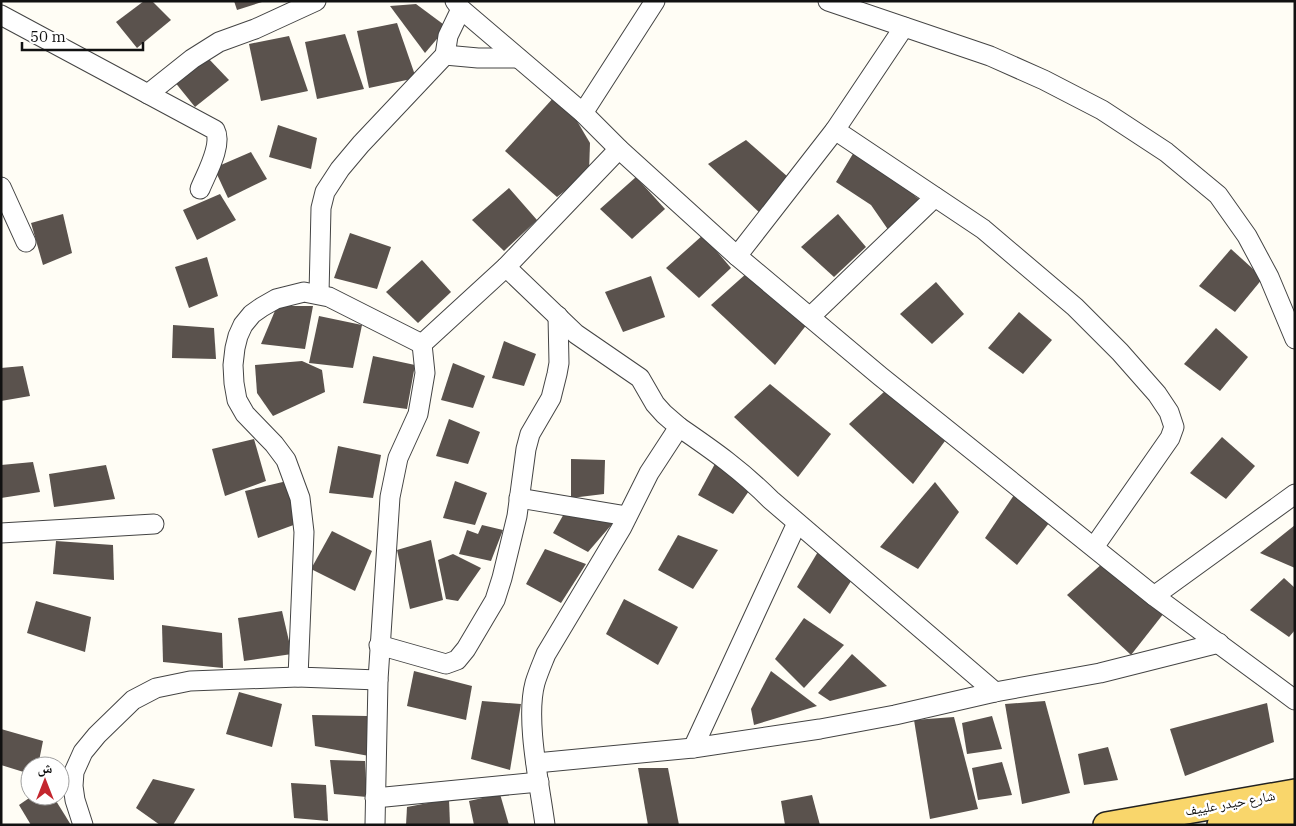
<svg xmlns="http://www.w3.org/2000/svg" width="1296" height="826" viewBox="0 0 1296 826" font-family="'IBM Plex Serif','Noto Naskh Arabic',serif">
<rect width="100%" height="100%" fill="#fffdf5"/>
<g fill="#5a524d">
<polygon points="144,1 152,1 171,20 137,48 116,22"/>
<polygon points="234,1 262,1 262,2 237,10"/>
<polygon points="416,4 447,27 425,53 390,6"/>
<polygon points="397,23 416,78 369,88 357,31"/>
<polygon points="345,34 364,89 317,99 305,42"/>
<polygon points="289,36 308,91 261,101 249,44"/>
<polygon points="207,57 229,80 195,107 174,81"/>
<polygon points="555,96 577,121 590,143 589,172 557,197 505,151"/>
<polygon points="278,125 317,138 311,169 269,157"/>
<polygon points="746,140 788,177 762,215 708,164"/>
<polygon points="251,152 267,179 228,198 214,168"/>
<polygon points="854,152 896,180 921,201 889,231 871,205 836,182"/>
<polygon points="636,177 665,209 632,239 600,209"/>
<polygon points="509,188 537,220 504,251 472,220"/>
<polygon points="220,194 236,220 197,240 183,210"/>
<polygon points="63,214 72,253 43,265 31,223"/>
<polygon points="838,214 866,247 834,277 801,247"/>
<polygon points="350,233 391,247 377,289 334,278"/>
<polygon points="703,235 731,268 699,298 666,268"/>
<polygon points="1231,249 1263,278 1235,312 1199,286"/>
<polygon points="207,257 218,296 189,308 175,267"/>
<polygon points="422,260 451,292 418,323 386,292"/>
<polygon points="747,273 808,323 775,365 711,305"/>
<polygon points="651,276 665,317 623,332 605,292"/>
<polygon points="936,282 964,314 932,344 900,314"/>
<polygon points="277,306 313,306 305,349 261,344"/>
<polygon points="1019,312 1052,340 1023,374 988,348"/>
<polygon points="319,316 362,325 353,368 309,363"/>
<polygon points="173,325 214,328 216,359 172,358"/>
<polygon points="1216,328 1248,357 1220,391 1184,364"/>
<polygon points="504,341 536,354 524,386 492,378"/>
<polygon points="373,356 415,365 407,409 363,403"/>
<polygon points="302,361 322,370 325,392 273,416 257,393 255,365"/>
<polygon points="453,363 485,376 473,408 441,400"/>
<polygon points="23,366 30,396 1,401 1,368"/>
<polygon points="770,384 831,434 798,477 734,417"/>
<polygon points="885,391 945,441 913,484 849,424"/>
<polygon points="449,419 480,432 468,464 436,456"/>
<polygon points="1222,437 1255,466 1226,499 1190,473"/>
<polygon points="254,439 266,481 225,496 212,449"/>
<polygon points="338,446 381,455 373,498 329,493"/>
<polygon points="571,459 605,460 604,494 571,498"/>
<polygon points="717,460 751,488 733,514 698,495"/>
<polygon points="33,462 40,492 1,498 1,465"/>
<polygon points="106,465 115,499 54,507 49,474"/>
<polygon points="287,481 299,523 258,538 245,491"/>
<polygon points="455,481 487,493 475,525 443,518"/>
<polygon points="935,482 959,512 918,569 880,547"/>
<polygon points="1014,495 1049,523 1017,565 985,538"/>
<polygon points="565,512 613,523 588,552 553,533"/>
<polygon points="482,525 503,530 491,561 459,554 467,530 478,534"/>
<polygon points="1295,525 1295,568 1260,553"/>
<polygon points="332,531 372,551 355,591 311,569"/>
<polygon points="678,535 718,550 693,589 658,570"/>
<polygon points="431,540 443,600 410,609 397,550"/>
<polygon points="56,541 113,545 114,580 53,574"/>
<polygon points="545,549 586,564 561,603 526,584"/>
<polygon points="819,550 853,578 830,614 797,587"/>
<polygon points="453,554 481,568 458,601 446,599 438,560"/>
<polygon points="1103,563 1164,613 1131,655 1067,595"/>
<polygon points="1284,578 1295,588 1295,630 1289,637 1250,610"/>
<polygon points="624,599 678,627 658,665 606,634"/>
<polygon points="36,601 91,617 85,652 27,633"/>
<polygon points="282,611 292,654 244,661 238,618"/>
<polygon points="804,618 844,645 804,688 775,659"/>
<polygon points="162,625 222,633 223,668 163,662"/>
<polygon points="852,654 887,686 830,701 818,693"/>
<polygon points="414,671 472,686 466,720 407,706"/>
<polygon points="771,671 817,706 754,725 751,709"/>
<polygon points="239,692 282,704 272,747 226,734"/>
<polygon points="482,701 521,704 510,770 471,759"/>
<polygon points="1045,701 1070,793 1022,804 1005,704"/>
<polygon points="1267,703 1274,742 1185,776 1170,729"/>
<polygon points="312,715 367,716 369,756 315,746"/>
<polygon points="992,716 1002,749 967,754 962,723"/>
<polygon points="954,717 978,809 930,819 914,720"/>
<polygon points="1,729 43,741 38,766 30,766 30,774 1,765"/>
<polygon points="1108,747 1118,780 1084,785 1078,754"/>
<polygon points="330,760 365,761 367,797 334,794"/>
<polygon points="1002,762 1012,795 978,800 972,768"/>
<polygon points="638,768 668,768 679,825 648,825"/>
<polygon points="153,779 195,789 173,825 160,825 136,808"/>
<polygon points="291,783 326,785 328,821 294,818"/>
<polygon points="500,794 509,825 474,825 469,801"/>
<polygon points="812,795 820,825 785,825 781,801"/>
<polygon points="32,796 53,796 71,825 31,825 19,805"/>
<polygon points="449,799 450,825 406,825 407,807"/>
</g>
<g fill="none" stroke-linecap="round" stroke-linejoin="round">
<g stroke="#444" stroke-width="21">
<g id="minor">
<polyline points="455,1 461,9 583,113 619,149 737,256 880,376 1154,596 1295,700"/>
<polyline points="828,1 990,56 1044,80 1102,110 1166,152 1218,195 1247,236 1269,277 1295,339"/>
<polyline points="1,15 148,94 192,59 219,42 255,29 316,1"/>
<polyline points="445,55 478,58 518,58"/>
<path d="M148 94 215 130C223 145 206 174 200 189"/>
<polyline points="583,113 655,1"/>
<polyline points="835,130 983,229 1075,307 1120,352 1157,394 1169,412 1174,427 1170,438 1094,547"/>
<polyline points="1,187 26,242"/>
<polyline points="737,256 835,130 904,27"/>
<path d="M506 267 576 334 640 378 655 404 664 414 679 427 649 473 622 527 546 654C542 664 538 673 535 683 525 720 540 786 545 825"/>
<polyline points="319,294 321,208 325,192 340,169 361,144 445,55 448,36 461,9"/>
<polyline points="810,317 935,197"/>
<polyline points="422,344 506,267 619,149"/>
<path d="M679 427C714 451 741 470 771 500L995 692"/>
<polyline points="519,498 627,516"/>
<polyline points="1,533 154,524"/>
<polyline points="1154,596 1295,494"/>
<polyline points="379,645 446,664 457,660 466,649 495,600 502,578 517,516 526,449 530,434 551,398 557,374 559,363 558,316"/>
<polyline points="378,680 298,677 304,532 300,498 286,460 274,444 245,414 237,400 234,383 233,365 235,348 238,336 243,325 252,314 262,307 276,299 304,292 329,297 422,344"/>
<polyline points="693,748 797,523"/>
<polyline points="536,763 693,748 820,729 895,715 995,692 1100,673 1219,643"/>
<polyline points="375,798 539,782"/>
<polyline points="83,825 75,800 73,786 74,772 83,752 97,735 133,700 156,688 190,681 298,677"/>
<polyline points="375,825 378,680 390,497 398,458 418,414 425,373 422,344"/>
</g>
</g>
<g stroke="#222" stroke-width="28">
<g id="major">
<polyline points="1106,825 1295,792"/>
<polyline points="1220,825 1295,813"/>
</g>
</g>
<use href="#minor" stroke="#fff" stroke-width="19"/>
<use href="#major" stroke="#f9d66b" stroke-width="25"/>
</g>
<g text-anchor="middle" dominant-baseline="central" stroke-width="5" stroke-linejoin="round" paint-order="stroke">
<g font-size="14" fill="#111" stroke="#fff">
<text transform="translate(1230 803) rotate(-10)">شارع حيدر علييف</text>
</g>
</g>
<rect width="1296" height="826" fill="none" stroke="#111111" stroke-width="5"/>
<g transform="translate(45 781)"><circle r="24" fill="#ffffff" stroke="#a0a0a0"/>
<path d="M0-4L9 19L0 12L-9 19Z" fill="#c4262e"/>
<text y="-8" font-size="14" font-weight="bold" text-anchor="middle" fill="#111111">ش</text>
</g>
<path d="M22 42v8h121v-8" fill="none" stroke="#111111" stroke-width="2.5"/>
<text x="30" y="42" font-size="15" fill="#111111" stroke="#ffffff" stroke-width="4" paint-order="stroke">50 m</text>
</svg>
